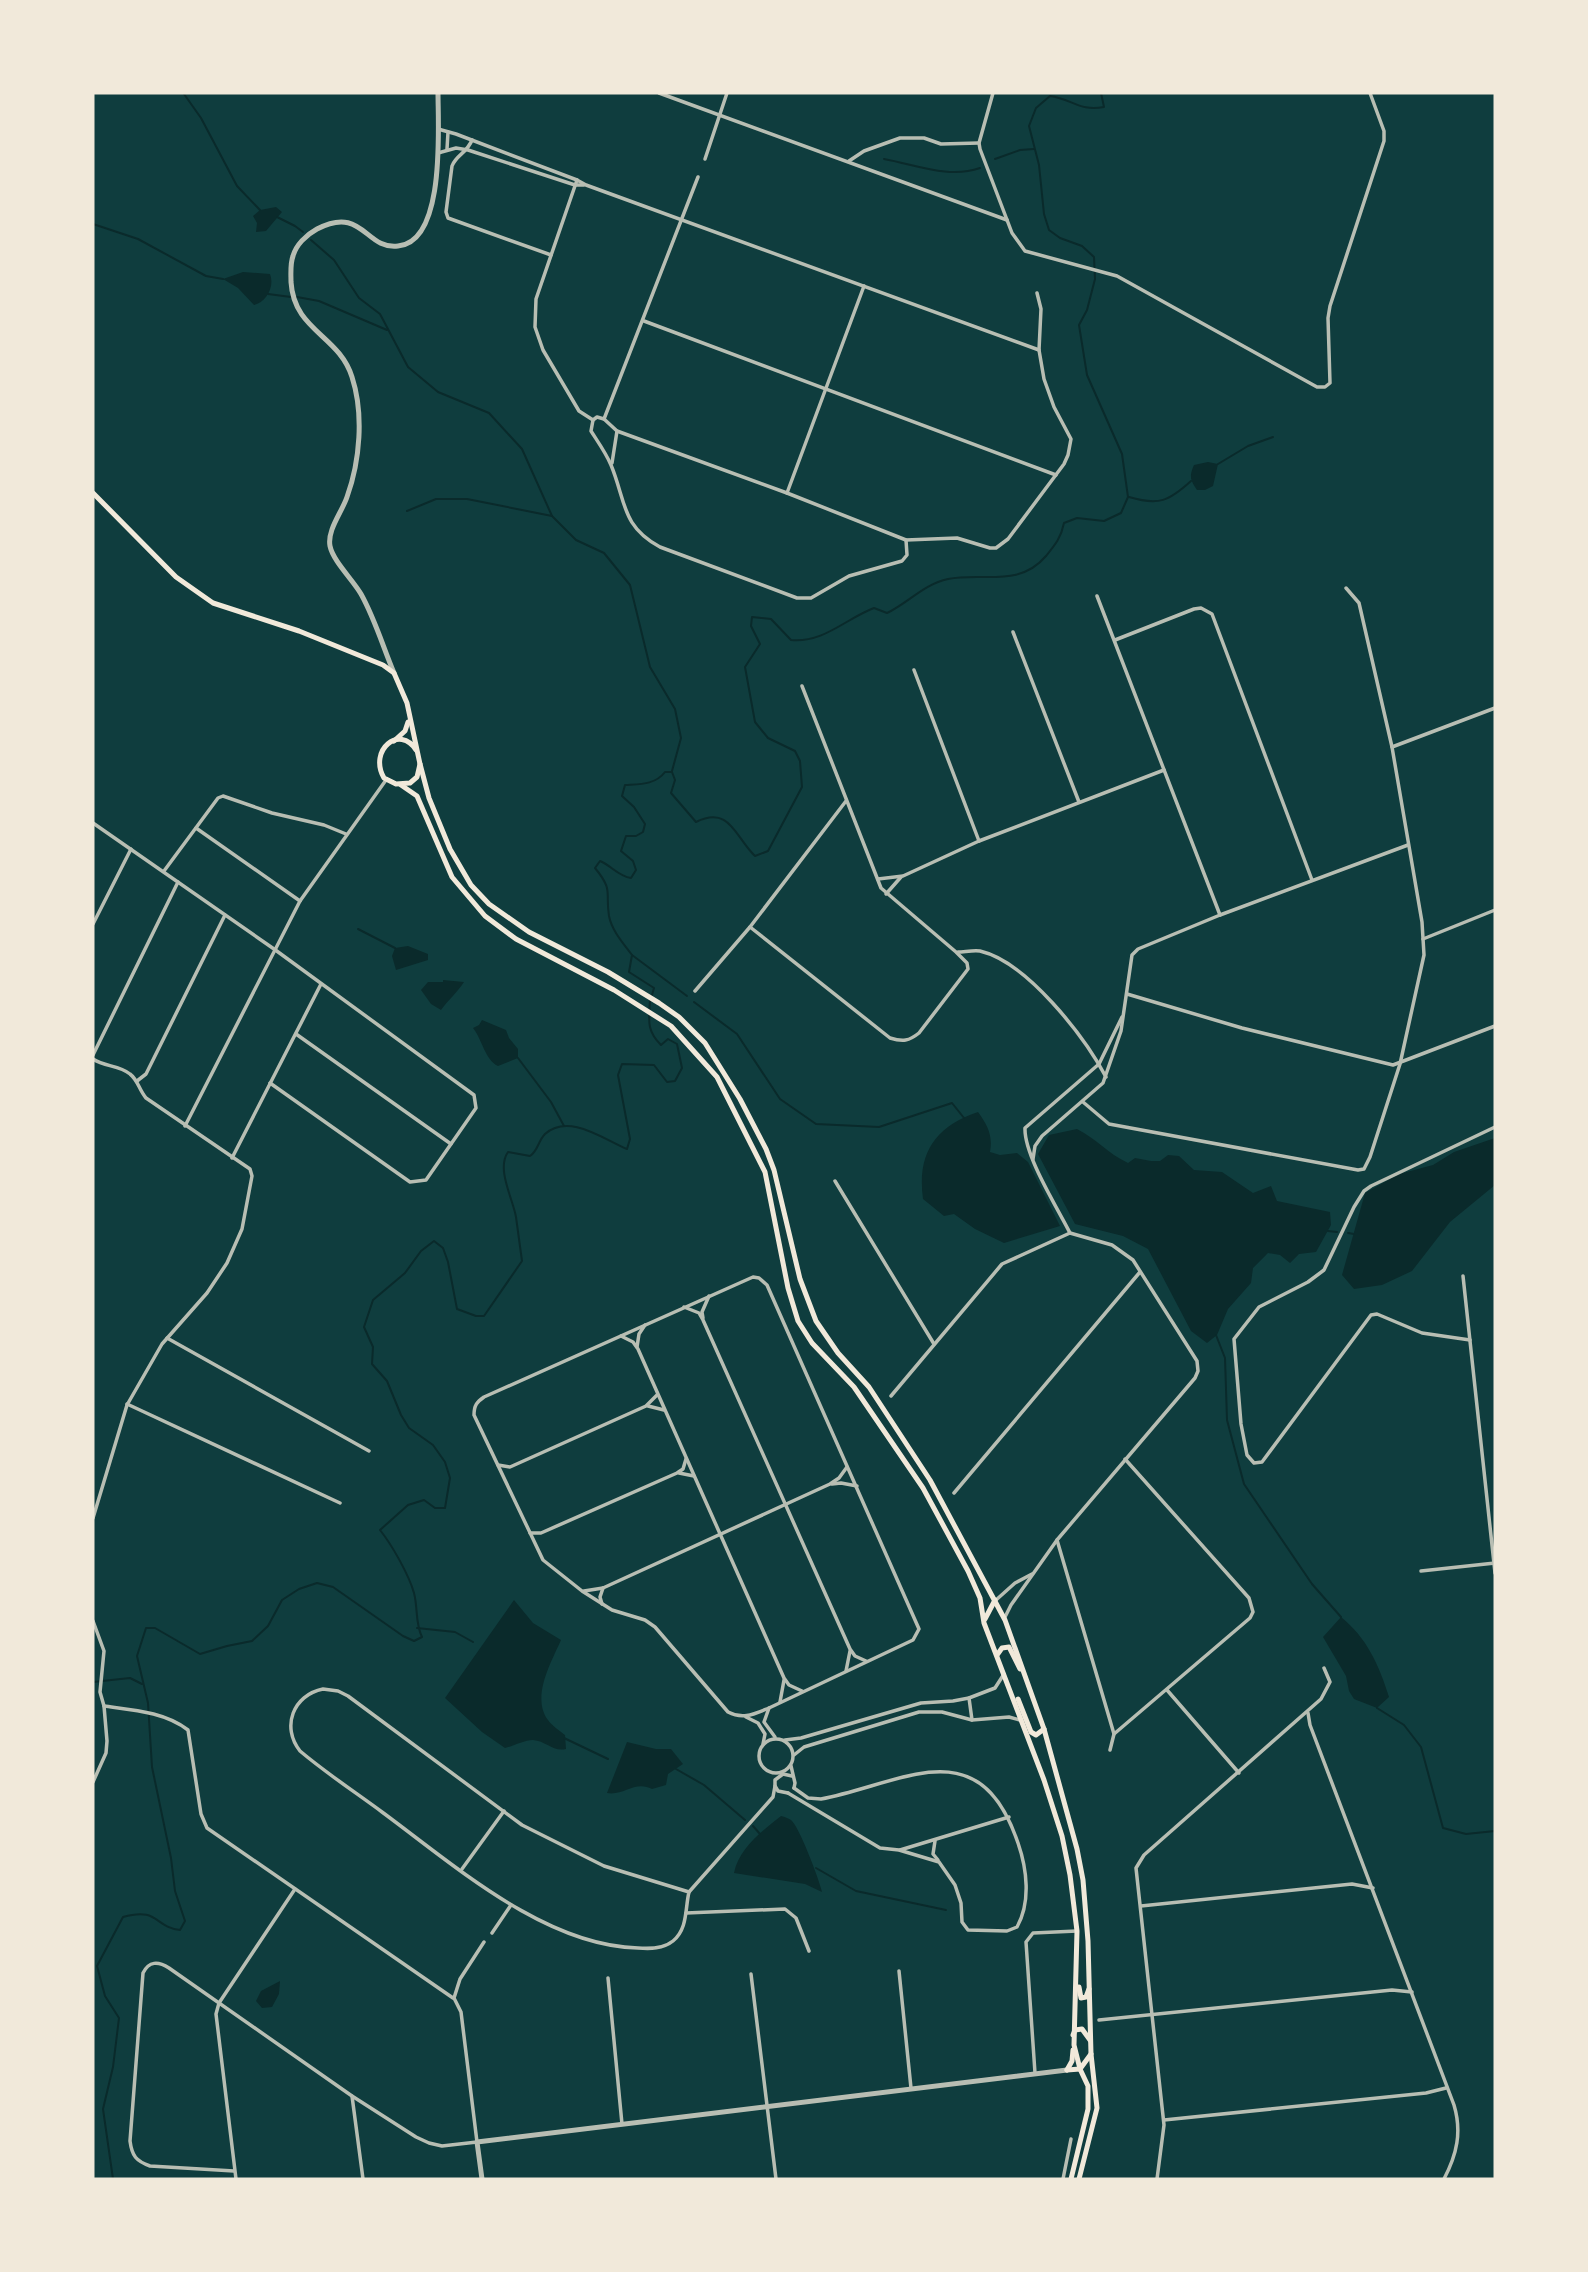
<svg xmlns="http://www.w3.org/2000/svg" width="1588" height="2272" viewBox="0 0 1588 2272" font-family="Cabin,sans-serif">
<rect width="100%" height="100%" fill="#0f3d3e"/>
<g fill="#0a2a2b">
<polygon points="276,207 282,212 266,231 256,232 257,223 253,216 260,210"/>
<path d="M243 272 270 274C275 287 266 302 254 305L238 288 223 279Z"/>
<path d="M1208 462 1218 464 1213 486 1205 490H1197C1190 480 1189 476 1194 465Z"/>
<polygon points="408,946 428,954 428,960 396,970 392,956 395,948"/>
<path d="M443 980 464 982C457 993 448 1000 441 1010L431 1004 421 990 428 982H443Z"/>
<path d="M482 1020 506 1030 509 1038 518 1049V1058L498 1066C485 1060 482 1039 473 1028L479 1025Z"/>
<path d="M978 1112C988 1126 993 1136 990 1152L1000 1155 1017 1153 1028 1162 1060 1226 1004 1243 975 1229 954 1214 944 1216 923 1199C917 1154 934 1127 978 1112Z"/>
<path d="M1077 1129C1097 1139 1107 1153 1128 1163L1135 1158 1151 1161H1160L1168 1155 1179 1156 1194 1170 1222 1172 1253 1193 1271 1186 1277 1201 1330 1212 1331 1225 1316 1252 1299 1254 1290 1263 1280 1255 1268 1253 1253 1268 1251 1283 1228 1309 1217 1335 1207 1343 1191 1331 1148 1249 1123 1236 1075 1224 1038 1154 1049 1135Z"/>
<polygon points="1495,1138 1495,1185 1450,1222 1412,1271 1382,1285 1354,1289 1342,1275 1365,1193 1399,1174 1433,1165 1454,1152"/>
<path d="M514 1600 533 1623 561 1640C551 1663 531 1697 548 1720 552 1726 560 1731 565 1735L566 1749C553 1752 546 1741 533 1740 524 1740 514 1746 505 1748L482 1732 445 1698Z"/>
<path d="M1341 1617C1367 1638 1379 1665 1389 1697L1377 1708 1354 1699 1349 1691 1346 1676 1323 1637Z"/>
<path d="M627 1742 656 1749H671L683 1764 668 1774 666 1785 652 1789C635 1780 624 1796 607 1793Z"/>
<path d="M781 1816C785 1817 788 1818 791 1820 799 1826 819 1879 822 1892L805 1884 734 1873C739 1848 762 1831 781 1816Z"/>
<polygon points="280,1981 279,1994 272,2007 262,2008 256,2001 261,1991"/>
</g>
<g fill="none" stroke-linecap="round" stroke-linejoin="round">
<g stroke="#0a2a2b" stroke-width="2">
<polyline points="184,94 201,118 237,186 260,210"/>
<path d="M884 159C917 165 949 179 980 168"/>
<polyline points="995,159 1020,150 1034,149"/>
<polyline points="277,217 295,226 303,232"/>
<polyline points="93,224 138,239 206,276 223,279"/>
<polyline points="311,240 334,260 359,298 380,314 408,367 438,392 489,413 522,449 552,516 576,540 604,553 630,585 650,667 675,709 681,738 672,771"/>
<polyline points="268,294 291,297"/>
<polyline points="297,297 319,301 387,330"/>
<polyline points="1218,464 1248,446 1273,437"/>
<path d="M1129 497C1159 506 1169 501 1191 481"/>
<polyline points="407,511 436,499 467,499 552,516"/>
<polyline points="358,929 395,948"/>
<polyline points="632,955 687,996"/>
<path d="M652 995 654 988 629 972 632 955C623 943 612 931 609 916 605 892 614 891 595 868L600 861C612 866 618 876 631 878L636 870 633 861 621 851 626 836H636L643 832 645 824 634 807 622 796 625 785C640 784 655 785 665 772H672L675 780 671 793 696 822C730 805 735 837 755 856L768 851 802 787 800 761 795 751 768 738 755 722 745 667 760 644 751 626 752 617 771 619 791 640C824 643 845 619 874 608L887 613C908 603 924 584 948 579 983 572 1019 588 1046 556 1055 545 1061 538 1064 523L1077 518 1104 521 1121 513 1128 497 1122 454 1087 375 1079 325 1087 310 1095 279 1094 257 1082 246 1060 238 1049 230 1044 214 1039 165 1029 126 1036 108 1050 96C1072 99 1080 112 1104 107L1101 93"/>
<polyline points="694,1002 737,1034 780,1099 816,1124 879,1127 952,1103 964,1118"/>
<polyline points="518,1058 551,1102 564,1126"/>
<polyline points="1328,1231 1337,1232"/>
<polyline points="1348,1233 1354,1234"/>
<polyline points="1216,1335 1225,1358 1227,1420 1244,1484 1312,1584 1341,1617"/>
<polyline points="417,1628 455,1632 473,1642"/>
<polyline points="93,1682 130,1678 142,1684"/>
<polyline points="1377,1708 1404,1725 1421,1747 1443,1828 1466,1834 1495,1831"/>
<polyline points="564,1738 608,1759"/>
<polyline points="676,1769 704,1785 745,1820"/>
<polyline points="753,1826 760,1834"/>
<polyline points="816,1868 856,1891 946,1910"/>
<path d="M113 2179 103 2109 113 2067 119 2018 105 1996 97 1966 123 1917C159 1907 154 1927 180 1930L185 1921 175 1891 171 1858 152 1767 148 1703 137 1656 146 1628H155L200 1654 227 1646 252 1641 268 1626 282 1600 299 1589 317 1583 333 1587 403 1636 414 1641 422 1637C415 1623 418 1608 414 1593 409 1575 392 1545 380 1530L408 1505 424 1500 435 1508H445L450 1478 445 1462 433 1445 409 1428 401 1415 387 1381 372 1364 373 1347 364 1327 373 1300 405 1273 421 1251 434 1241 443 1248 448 1262 457 1309 476 1316H484L522 1261C520 1246 518 1231 516 1217 513 1199 496 1169 508 1152L530 1156C538 1151 538 1141 545 1134 569 1113 603 1139 627 1149L630 1139 618 1075 622 1064 654 1065 667 1082 675 1081 682 1068 677 1044 668 1039 661 1045C646 1030 649 1020 650 1000"/>
</g>
<g stroke="#b8beb3" stroke-width="3.5">
<polyline points="659,93 1007,220"/>
<polyline points="993,93 979,143 980,149 1012,233 1025,251 1117,276 1317,387 1325,387 1330,383 1328,318 1330,306 1384,141 1384,131 1370,93"/>
<polyline points="438,129 456,134 577,180 586,185 1039,350"/>
<path d="M472 140C467 153 456 155 452 166L446 212 448 218 551 255"/>
<polyline points="447,149 448,132"/>
<polyline points="438,153 456,148 468,150 575,185 584,185"/>
<polyline points="705,159 727,93"/>
<polyline points="849,161 864,151 900,138 924,138 941,144 979,143"/>
<polyline points="577,180 536,299 535,327 543,350 579,411 593,420 597,417 604,419 617,431 787,493 906,540 957,538 990,548 996,548 1008,539 1064,464 1068,455 1071,439 1054,407 1044,379 1039,350 1041,309 1037,293"/>
<polyline points="644,321 1056,475"/>
<polyline points="604,419 698,177"/>
<path d="M593 420 591 431C598 442 606 453 611 465 626 501 621 526 660 547L797 598H811L849 576 902 561 907 555 906 540"/>
<polyline points="612,463 617,431"/>
<polyline points="787,493 864,286"/>
<polyline points="1097,596 1220,915"/>
<polyline points="1013,632 1079,802"/>
<polyline points="1115,640 1194,609 1201,608 1212,614 1312,880"/>
<polyline points="914,670 979,841"/>
<polyline points="1392,747 1495,708"/>
<polyline points="93,823 274,949 474,1095 476,1108 426,1180 410,1182 270,1083"/>
<polyline points="196,828 300,901"/>
<polyline points="164,871 218,798 223,796 272,813 324,825 346,834"/>
<polyline points="878,879 903,876 979,841 1164,770"/>
<polyline points="886,894 901,877"/>
<polyline points="93,924 131,849"/>
<path d="M750 927 890 1038C903 1042 909 1041 919 1033L968 969 967 963 956 952 881 888 802 686"/>
<polyline points="1423,939 1495,910"/>
<path d="M958 952C964 952 973 950 980 951 1027 962 1084 1036 1106 1077"/>
<polyline points="695,991 750,927 846,801"/>
<polyline points="1127,994 1242,1028 1393,1065 1495,1026"/>
<polyline points="296,1034 451,1144"/>
<polyline points="93,1055 178,882"/>
<path d="M93 1059C105 1067 119 1065 130 1074 138 1080 139 1090 146 1098L250 1169 252 1176 242 1229 227 1263 207 1293 162 1344 127 1405 93 1518"/>
<polyline points="137,1081 146,1074 225,915"/>
<polyline points="1083,1102 1109,1124 1358,1170 1364,1169 1370,1157 1400,1064 1424,955 1422,922 1392,747 1359,603 1346,588"/>
<polyline points="185,1126 300,901 386,780"/>
<polyline points="232,1158 321,984"/>
<polyline points="1033,1159 1035,1146 1042,1136 1103,1083 1121,1031 1132,955 1138,949 1220,915 1408,845"/>
<polyline points="835,1181 934,1344"/>
<path d="M1070 1233C1057 1207 1024 1155 1025 1128L1099 1064 1122 1017"/>
<polyline points="1463,1276 1495,1573"/>
<path d="M753 1277 759 1278 767 1285 919 1629 913 1640 769 1708C754 1714 743 1720 728 1712L655 1627 645 1620 612 1610 582 1591 543 1560 474 1415C474 1405 477 1402 484 1397Z"/>
<polyline points="684,1307 699,1313 703,1320 850,1649 855,1656 866,1661"/>
<polyline points="703,1318 702,1312 709,1296"/>
<polyline points="621,1336 633,1342 638,1349 784,1678 789,1685 802,1691"/>
<polyline points="167,1338 369,1451"/>
<polyline points="1470,1340 1422,1333 1377,1314 1371,1315 1262,1462 1254,1463 1247,1455 1241,1424 1234,1339 1259,1307 1308,1282 1324,1270 1354,1207 1364,1191 1371,1186 1495,1127"/>
<polyline points="637,1347 639,1334 645,1325"/>
<polyline points="891,1396 1002,1264 1070,1233 1112,1245 1133,1260 1197,1361 1198,1371 1195,1378 1057,1540 1011,1605 1005,1617"/>
<polyline points="127,1404 340,1503"/>
<polyline points="648,1406 664,1410"/>
<polyline points="498,1465 510,1467 646,1406 657,1395"/>
<polyline points="679,1473 694,1476"/>
<polyline points="832,1484 841,1483 857,1486"/>
<polyline points="954,1493 1140,1272"/>
<polyline points="530,1533 541,1533 677,1473 683,1469 686,1459"/>
<polyline points="1057,1540 1114,1734"/>
<polyline points="1421,1571 1495,1563"/>
<polyline points="584,1591 603,1588 830,1484 839,1478 847,1467"/>
<polyline points="996,1600 1015,1583 1032,1574"/>
<polyline points="602,1604 600,1597 603,1588"/>
<polyline points="93,1621 104,1651 100,1692 104,1706 107,1741 106,1753 93,1782"/>
<polyline points="846,1671 850,1651"/>
<path d="M323 1689 338 1691 348 1696 522 1825 604 1866 689 1892C685 1908 688 1929 673 1941 663 1949 650 1949 638 1948 545 1946 454 1865 382 1812 355 1792 326 1773 300 1751 281 1727 293 1695 323 1689Z"/>
<polyline points="1167,1690 1239,1773"/>
<polyline points="969,1698 972,1720"/>
<polyline points="780,1702 784,1680"/>
<path d="M104 1706C133 1710 165 1712 188 1730L201 1814 207 1828 453 1998"/>
<polyline points="769,1708 764,1722 775,1737"/>
<path d="M1308 1713 1310 1725 1454 2105C1462 2132 1457 2154 1444 2179"/>
<polyline points="746,1717 758,1723 765,1734 763,1744"/>
<circle cx="776" cy="1756" r="17"/>
<polyline points="785,1740 801,1738 921,1703 953,1701 969,1698 995,1688 1004,1674"/>
<polyline points="1110,1750 1114,1734 1250,1618 1253,1612 1249,1598 1125,1459"/>
<polyline points="794,1755 804,1747 919,1712 942,1712 972,1720 1009,1717 1020,1720"/>
<polyline points="791,1766 795,1783 794,1788"/>
<path d="M788 1793 880 1848 899 1850 939 1862 955 1885 961 1903 962 1922 968 1930 1007 1931 1017 1927C1031 1902 1027 1869 1018 1843 979 1728 904 1783 821 1799L808 1798 794 1788"/>
<polyline points="788,1793 778,1791 775,1786 775,1780 783,1774 792,1776"/>
<polyline points="935,1841 933,1854 938,1860"/>
<polyline points="900,1850 1009,1817"/>
<polyline points="462,1869 504,1811"/>
<polyline points="689,1892 773,1797 775,1786"/>
<polyline points="1141,1906 1352,1884 1373,1888"/>
<polyline points="686,1913 785,1909 796,1918 809,1951"/>
<polyline points="492,1933 511,1905"/>
<polyline points="899,1971 911,2088"/>
<polyline points="751,1974 776,2179"/>
<polyline points="608,1978 622,2124"/>
<polyline points="1099,2020 1392,1990 1412,1992"/>
<polyline points="1035,2073 1026,1942 1033,1933 1077,1931"/>
<polyline points="352,2096 363,2179"/>
<polyline points="1164,2120 1426,2093 1446,2088"/>
<path d="M234 2171 150 2166C136 2161 132 2156 130 2141L143 1973C149 1961 158 1961 169 1968L352 2096 416 2137 429 2143 442 2146 477 2142 461 2012 454 1998 460 1979 484 1942"/>
<polyline points="236,2179 216,2014 219,2003 295,1889"/>
<polyline points="1063,2179 1071,2139"/>
<polyline points="1157,2179 1164,2125 1136,1868 1144,1855 1321,1699 1330,1682 1324,1668"/>
</g>
<g stroke="#b8beb3" stroke-width="5">
<path d="M394 673C383 647 375 619 361 594 353 580 333 561 330 546 327 530 342 512 347 497 360 461 364 414 352 377 339 335 294 331 291 282 291 274 290 264 293 256 296 245 306 235 317 229 363 205 365 250 398 246 446 242 438 126 438 93"/>
<polyline points="482,2179 477,2142 1067,2070"/>
</g>
<g stroke="#f1e9da" stroke-width="5">
<path d="M93 493 176 577 213 603 299 631 383 665 394 673 407 703 420 764 417 777 410 783 396 784 384 778C368 750 400 724 416 750"/>
<polyline points="394,741 405,731 408,722"/>
<polyline points="420,764 429,798 450,849 471,885 489,904 529,932 608,972 659,1003 679,1017 705,1043 740,1099 766,1149 774,1170 800,1279 816,1321 838,1353 869,1387 930,1480 1005,1620 1044,1729 1077,1849 1083,1880 1088,1941 1091,2054 1097,2108 1079,2179"/>
<polyline points="401,785 417,796 452,877 485,916 516,939 614,990 671,1026 717,1077 765,1172 788,1288 798,1321 812,1343 854,1387 923,1488 968,1571 980,1598 984,1623 1044,1780 1062,1836 1070,1875 1077,1931 1074,2045 1080,2069 1088,2086 1088,2109 1071,2179"/>
<polyline points="985,1619 995,1600"/>
<polyline points="997,1655 1002,1648 1009,1647 1020,1669"/>
<polyline points="1018,1699 1031,1732 1036,1735 1044,1729"/>
<polyline points="1079,1987 1081,1998 1086,1997 1089,1989"/>
<polyline points="1073,2035 1075,2030 1082,2029 1090,2040"/>
<polyline points="1067,2070 1080,2069 1091,2054"/>
<polyline points="1067,2070 1072,2061 1073,2050"/>
</g>
</g>
<rect width="1588" height="2272" fill="none" stroke="#f1e9da" stroke-width="189"/>
</svg>
